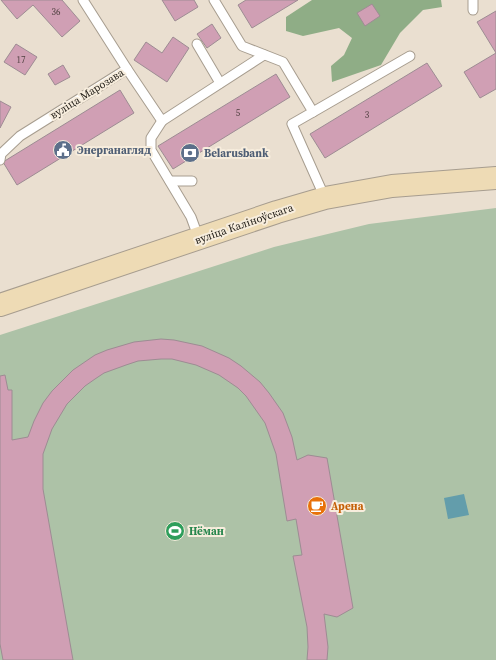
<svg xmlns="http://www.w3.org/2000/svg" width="496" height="660" viewBox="0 0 496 660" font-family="'Source Serif 4',serif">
<rect width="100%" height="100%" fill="#eadfd0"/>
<polygon fill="#adc2a7" points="496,208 496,660 0,660 0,335 274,247 369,224"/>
<polygon fill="#8fad86" points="312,0 441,0 442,7 423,10 400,33 381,65 332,82 331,66 344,55 352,38 339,28 303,36 286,31 286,17"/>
<polygon fill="#639dab" points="464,494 469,515 448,519 444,498"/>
<g fill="#d09fb4" stroke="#9d8c93">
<polygon points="1,0 62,0 80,21 62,37 33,5 17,19"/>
<polygon points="162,0 194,0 198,7 175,21"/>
<polygon points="246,0 298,0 252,28 238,5"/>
<polygon points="372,4 380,16 365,26 357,13"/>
<polygon points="496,11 496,89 480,98 464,72 496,53 477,22"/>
<polygon points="212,24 221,38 207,48 197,34"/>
<polygon points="173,37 189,48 167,82 134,60 146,42 162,53"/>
<polygon points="16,44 37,57 25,75 4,62"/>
<polygon points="427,63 442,86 325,158 310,134"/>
<polygon points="63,65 70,77 55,85 48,74"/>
<polygon points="276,74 290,97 173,169 158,146"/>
<polygon points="120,90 134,113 17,185 3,162"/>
<polygon points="0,101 11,107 0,128"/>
<polygon points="161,339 174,340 202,346 229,358 241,366 260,382 269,393 283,413 292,437 297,460 308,455 327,458 353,608 337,617 324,614 328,647 327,660 307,660 308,647 307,627 293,556 302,555 296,519 287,521 276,454 265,423 246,396 238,388 219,375 196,365 172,359 161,359 138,361 126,365 104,373 95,379 85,386 67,404 52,429 43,454 43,489 73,660 3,660 0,644 0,376 5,375 8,390 12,390 12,440 28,437 34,421 43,403 52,391 73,370 95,355 107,350 134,342"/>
</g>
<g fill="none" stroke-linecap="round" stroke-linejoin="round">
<g stroke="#a79d8f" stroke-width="11">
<g id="service">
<polyline points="83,0 127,69"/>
<polyline points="214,0 242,46 283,62 313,112 292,124 325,198"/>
<polyline points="473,0 473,10"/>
<polyline points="197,44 220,83"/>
<polyline points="313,112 410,56"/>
<polyline points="162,121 151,138 151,150 191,217 199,239"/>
<polyline points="0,160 1,154 20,136 127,69 162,121 264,55"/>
<polyline points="170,181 192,181"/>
</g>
</g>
<g stroke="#a79d8f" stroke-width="24">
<polyline id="secondary" points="0,305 277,212 325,198 392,186 496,178"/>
</g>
<use href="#service" stroke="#fff" stroke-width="9"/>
<use href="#secondary" stroke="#eedbb5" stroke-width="22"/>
</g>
<defs>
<g id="civic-disc" transform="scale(1)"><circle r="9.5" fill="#5c6f8a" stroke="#f7eddd"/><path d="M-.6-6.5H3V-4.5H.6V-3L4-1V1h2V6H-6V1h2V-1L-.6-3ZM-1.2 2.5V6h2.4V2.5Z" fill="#fff"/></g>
<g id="bank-disc" transform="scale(1)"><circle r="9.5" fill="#5c6f8a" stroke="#f7eddd"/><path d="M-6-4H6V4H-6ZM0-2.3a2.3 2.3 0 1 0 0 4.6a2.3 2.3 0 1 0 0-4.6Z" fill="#fff"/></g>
<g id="cafe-disc" transform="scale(1)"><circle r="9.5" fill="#e8710a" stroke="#f7eddd"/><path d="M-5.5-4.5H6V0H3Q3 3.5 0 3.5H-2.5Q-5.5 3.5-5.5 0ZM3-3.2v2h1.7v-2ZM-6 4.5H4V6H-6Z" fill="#fff"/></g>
<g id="stadium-disc" transform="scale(1)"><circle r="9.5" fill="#2e9e5b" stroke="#f7eddd"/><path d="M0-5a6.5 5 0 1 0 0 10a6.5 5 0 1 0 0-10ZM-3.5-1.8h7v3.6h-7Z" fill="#fff"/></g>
</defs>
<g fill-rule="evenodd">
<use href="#civic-disc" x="63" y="150"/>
<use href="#bank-disc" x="190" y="153"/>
<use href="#cafe-disc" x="317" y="506"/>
<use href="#stadium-disc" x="175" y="531"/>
</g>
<g text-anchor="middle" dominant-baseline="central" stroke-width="4" stroke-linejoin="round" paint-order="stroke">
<g font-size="9" fill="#4f4040">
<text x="56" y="12">36</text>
<text x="21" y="60">17</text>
<text x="238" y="113">5</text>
<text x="367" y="115">3</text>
</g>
<g font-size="11" fill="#24201a" stroke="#f7eddd">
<text transform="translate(87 94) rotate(-32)">вуліца Марозава</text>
<text transform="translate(244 224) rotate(-19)">вуліца Каліноўскага</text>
</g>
<g font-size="11" font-weight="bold" fill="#4e5e75" stroke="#f7eddd" text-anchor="start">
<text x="77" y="150">Энерганагляд</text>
<text x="204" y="153">Belarusbank</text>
</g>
<g font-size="11" font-weight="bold" fill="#c56008" stroke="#f7eddd" text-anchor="start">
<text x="331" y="506">Арена</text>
</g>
<g font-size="11" font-weight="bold" fill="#27864d" stroke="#f7eddd" text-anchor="start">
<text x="189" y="531">Нёман</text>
</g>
</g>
</svg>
